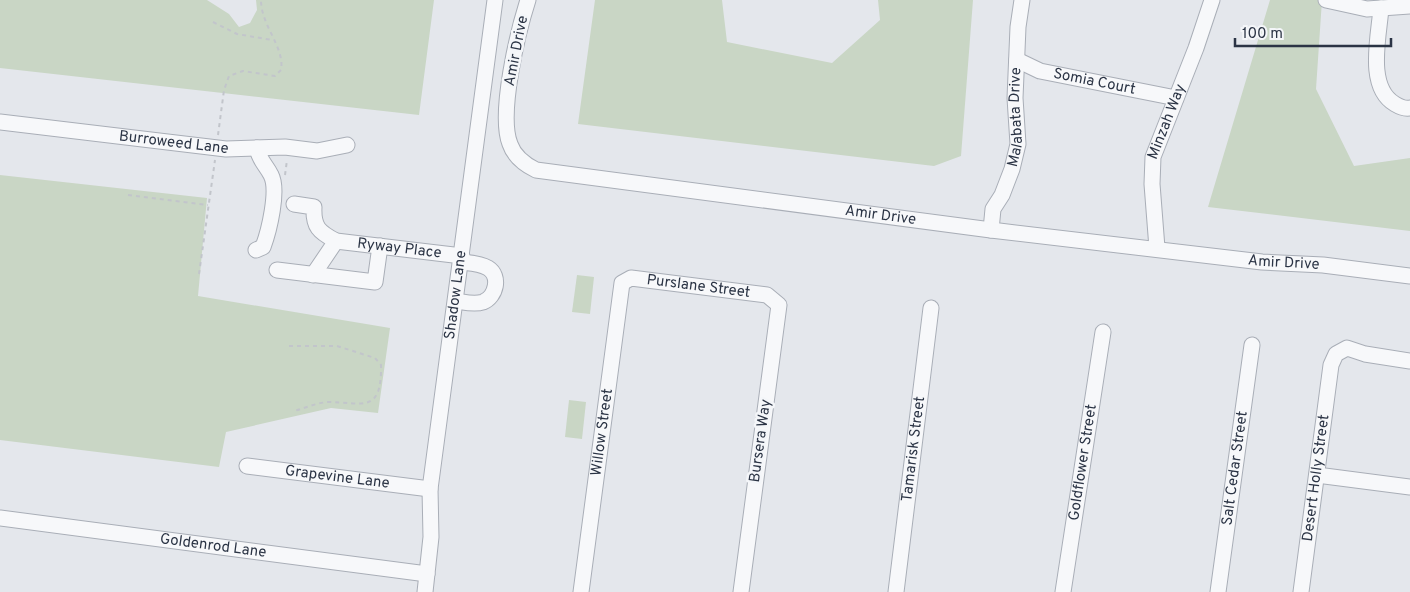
<svg xmlns="http://www.w3.org/2000/svg" width="1410" height="592" viewBox="0 0 1410 592" font-family="Overpass,sans-serif">
<rect width="100%" height="100%" fill="#e4e7ec"/>
<g fill="#c9d6c5">
<polygon points="0,0 207,0 229,14 239,27 250,23 257,10 256,0 434,0 419,115 0,68"/>
<polygon points="595,0 722,0 727,42 832,63 880,20 878,0 973,0 961,156 934,166 578,124"/>
<polygon points="1270,0 1322,0 1316,89 1354,166 1410,158 1410,231 1208,207"/>
<polygon points="0,175 207,198 198,296 390,328 378,413 331,408 226,432 219,467 0,440"/>
<polygon points="577,275 594,277 590,314 572,312"/>
<polygon points="569,400 586,402 582,439 565,437"/>
</g>
<g fill="none" stroke-linecap="round" stroke-linejoin="round">
<g stroke="#a9aeb7" stroke-width="17">
<g id="minor">
<path id="s1" d="M528 0C518 31 498 114 510 144 514 156 524 164 536 170L991 230 1262 262 1323 265 1410 276"/>
<polyline points="1326,0 1367,9 1410,6"/>
<path d="M1381 8C1379 36 1366 87 1395 104 1400 107 1405 109 1410 108"/>
<path id="s2" d="M1017 60 1040 71 1176 98"/>
<path id="s3" d="M0 122 226 149 285 147 317 151 347 145"/>
<path id="s4" d="M294 204 314 207C313 227 319 232 336 241L462 256"/>
<path id="s5" d="M991 230 993 209 1002 195 1012 169 1018 144 1015 98 1018 27 1022 0"/>
<path id="s6" d="M1157 248 1152 184 1153 157 1196 48 1212 0"/>
<path d="M256 250 263 247C269 231 279 190 271 175 266 165 259 160 257 148"/>
<polyline points="277,270 375,282 380,246"/>
<polyline points="313,275 336,241"/>
<path d="M456 301C464 302 474 305 483 302 496 297 501 276 488 268 480 263 470 263 461 262"/>
<path id="s7" d="M247 466 430 489"/>
<polyline points="1317,475 1410,487"/>
<path id="s8" d="M0 518 427 574"/>
<path id="s9" d="M425 592 431 537 430 489 495 0"/>
<path id="s10" d="M581 592 622 283 631 278 767 295 779 305 741 592"/>
<path id="s11" d="M896 592 931 308"/>
<path id="s12" d="M1063 592 1103 332"/>
<path id="s13" d="M1218 592 1252 345"/>
<path id="s14" d="M1301 592 1331 365 1336 354 1347 348 1365 354 1410 361"/>
</g>
</g>
<g stroke="#c2c5cb" stroke-width="2" stroke-dasharray="4 4" stroke-linecap="butt">
<polyline points="213,22 237,34 272,40"/>
<path d="M218 135 224 90 229 76 243 71 275 76 281 70C285 47 261 26 261 0"/>
<polyline points="285,175 287,160"/>
<polyline points="128,195 208,205"/>
<polyline points="199,274 215,160"/>
<path d="M289 346H337L375 358 381 365C382 415 362 402 328 402 316 403 305 408 294 411"/>
</g>
<use href="#minor" stroke="#f7f8fa" stroke-width="15"/>
</g>
<g text-anchor="middle" dominant-baseline="central" stroke-width="5" stroke-linejoin="round" paint-order="stroke">
<g font-size="15" fill="#2b3445" stroke="#f4f6f9">
<text transform="translate(517 51) rotate(-79)">Amir Drive</text>
<text stroke="none"><textPath href="#s2" startOffset="81">Somia Court</textPath></text>
<text stroke="none"><textPath href="#s5" startOffset="118">Malabata Drive</textPath></text>
<text stroke="none"><textPath href="#s6" startOffset="129">Minzah Way</textPath></text>
<text stroke="none"><textPath href="#s3" startOffset="175">Burroweed Lane</textPath></text>
<text stroke="none"><textPath href="#s1" startOffset="532">Amir Drive</textPath></text>
<text stroke="none"><textPath href="#s4" startOffset="128">Ryway Place</textPath></text>
<text stroke="none"><textPath href="#s1" startOffset="938">Amir Drive</textPath></text>
<text stroke="none"><textPath href="#s10" startOffset="390">Purslane Street</textPath></text>
<text stroke="none"><textPath href="#s9" startOffset="299">Shadow Lane</textPath></text>
<text stroke="none"><textPath href="#s10" startOffset="161">Willow Street</textPath></text>
<text transform="translate(761 441) rotate(-82)">Bursera Way</text>
<text stroke="none"><textPath href="#s11" startOffset="144">Tamarisk Street</textPath></text>
<text stroke="none"><textPath href="#s12" startOffset="131">Goldflower Street</textPath></text>
<text stroke="none"><textPath href="#s13" startOffset="125">Salt Cedar Street</textPath></text>
<text stroke="none"><textPath href="#s7" startOffset="91">Grapevine Lane</textPath></text>
<text stroke="none"><textPath href="#s14" startOffset="115">Desert Holly Street</textPath></text>
<text stroke="none"><textPath href="#s8" startOffset="215">Goldenrod Lane</textPath></text>
</g>
</g>
<path d="M1235 38v8h156v-8" fill="none" stroke="#2b3445" stroke-width="2.5"/>
<text x="1242" y="38" font-size="15" fill="#2b3445" stroke="#f4f6f9" stroke-width="4" paint-order="stroke">100 m</text>
</svg>
